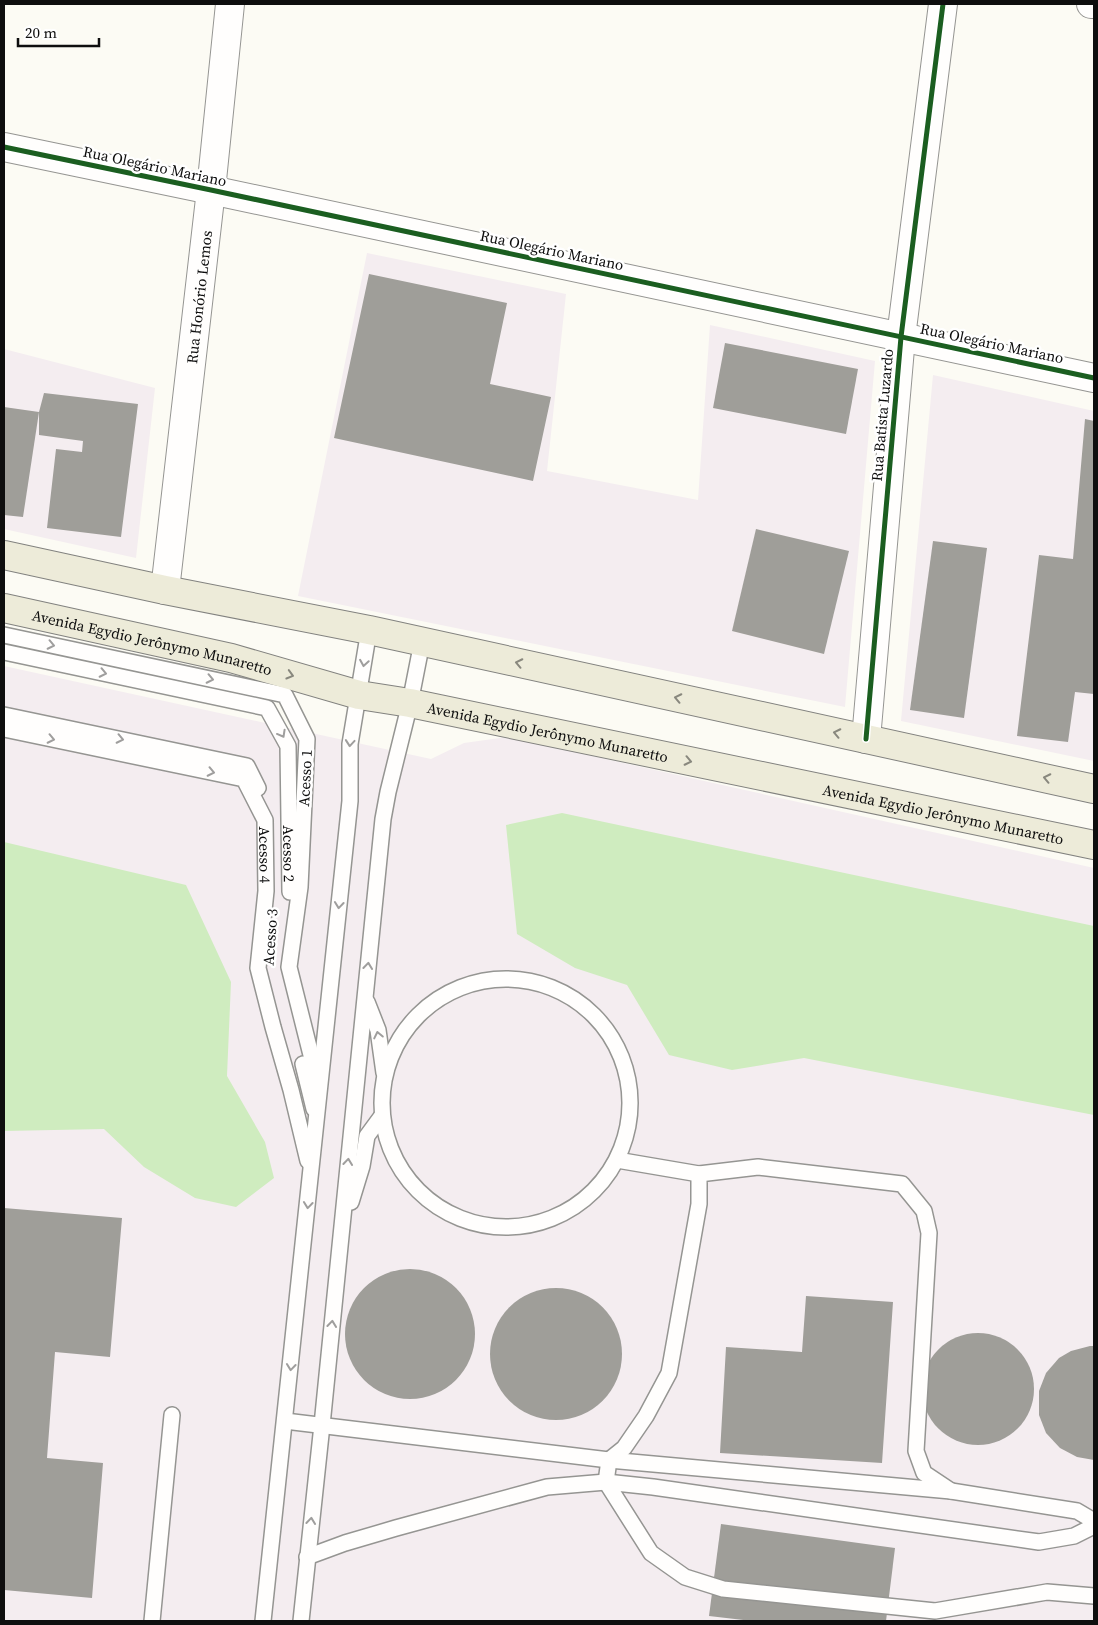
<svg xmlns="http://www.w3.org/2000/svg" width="1098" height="1625" viewBox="0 0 1098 1625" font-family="'Source Serif 4',serif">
<rect width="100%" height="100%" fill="#fcfbf4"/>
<g fill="#f4edf0">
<polygon points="367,253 566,294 547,471 698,500 710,325 875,361 845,707 298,596"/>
<polygon points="4,349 155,388 136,558 4,529"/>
<polygon points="933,375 1094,411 1094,761 901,721"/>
<polygon points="4,666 431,759 464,743 507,737 1094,868 1094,1621 4,1621"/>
</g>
<g fill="#cfecbf">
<polygon points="562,813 1094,926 1094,1115 804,1058 732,1070 669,1055 627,985 575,968 517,934 506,825"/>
<polygon points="4,842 186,885 231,982 227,1076 265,1142 274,1178 236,1207 195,1198 144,1167 104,1129 4,1131"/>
</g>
<g fill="#9f9e99">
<polygon points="369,274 507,303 490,384 551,397 533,481 334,438"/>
<polygon points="725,343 858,369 846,434 713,408"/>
<polygon points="44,393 138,404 121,537 47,528 56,449 82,452 83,441 39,435 39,412"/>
<polygon points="4,407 39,412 23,517 4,515"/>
<polygon points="1085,419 1094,421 1094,694 1075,692 1068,742 1017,736 1039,555 1073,559"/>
<polygon points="756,529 849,551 824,654 732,631"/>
<polygon points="933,541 987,548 964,718 910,710"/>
<polygon points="4,1208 122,1218 110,1357 55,1352 47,1458 103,1463 92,1598 4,1590"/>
<circle cx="410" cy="1334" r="65"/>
<circle cx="556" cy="1354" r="66"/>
<polygon points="806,1296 893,1302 882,1463 720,1453 726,1347 802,1352"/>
<circle cx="978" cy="1389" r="56"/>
<polygon points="1090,1346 1094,1346 1094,1460 1077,1457 1060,1448 1046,1433 1039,1415 1039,1391 1046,1373 1059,1358 1071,1351"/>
<polygon points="721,1524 895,1548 886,1621 752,1621 709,1616"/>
</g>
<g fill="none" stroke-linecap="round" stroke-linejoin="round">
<g stroke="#959592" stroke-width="18">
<g id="lane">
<polyline points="4,635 285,695 307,739 300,887 289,967 317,1079"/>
<path id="s1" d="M4 652 267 708 288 746 290 892"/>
<polyline points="4,715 247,766 258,788"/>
<path id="s2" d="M4 729 244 779 265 820 266 891 258 968 273 1027 291 1090 308 1161"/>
<circle cx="506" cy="1103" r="124"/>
<polyline points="367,1002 378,1030 384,1073"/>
<polyline points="303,1064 314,1109"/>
<polyline points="617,1160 699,1174"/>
<polyline points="351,1202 362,1166 367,1136 381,1117"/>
<polyline points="285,1421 609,1460 951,1491 1077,1511 1094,1521"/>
<polyline points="951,1491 924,1473 916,1451 929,1233 924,1211 902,1184 758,1167 699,1174 699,1204 669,1373 646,1416 624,1448 609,1460 606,1482 651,1553 685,1577 723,1589 935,1611 1047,1592 1094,1596"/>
<polyline points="307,1557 345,1543 396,1528 547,1487 606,1482 653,1487 1039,1542 1074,1536 1094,1526"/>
<polyline points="152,1621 172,1415"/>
<polyline points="263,1621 350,801 350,744 369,630"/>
<polyline points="301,1621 322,1425 383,819 388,792 410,703 422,642"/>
</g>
</g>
<g stroke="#959592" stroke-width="30">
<g id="street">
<polyline points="1091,4 1094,4"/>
<polyline points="4,147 211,190 1094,378"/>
<path id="s3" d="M165 590 211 190 230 4"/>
<polyline points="866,739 901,337 943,4"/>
</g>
</g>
<g stroke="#82827f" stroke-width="30">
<g id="primary">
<polyline points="4,555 165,590 369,630 1094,789"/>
<path id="s4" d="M4 608 231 658 359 695 410 703 1094 845"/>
</g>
</g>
<use href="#lane" stroke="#fffefd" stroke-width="15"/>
<use href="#street" stroke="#fffefd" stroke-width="28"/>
<use href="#primary" stroke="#edebd9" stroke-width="28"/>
<g stroke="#fff" stroke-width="8">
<g id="cycleway">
<polyline points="4,147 211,190 1094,378"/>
<polyline points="866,739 901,337 943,4"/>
</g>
</g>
<use href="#cycleway" stroke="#1b5e20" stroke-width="5"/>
</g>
<defs><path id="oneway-chevron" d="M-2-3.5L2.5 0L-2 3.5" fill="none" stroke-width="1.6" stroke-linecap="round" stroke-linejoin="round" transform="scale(1.25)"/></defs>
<g stroke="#9f9e9d">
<use href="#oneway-chevron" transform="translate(51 645) rotate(12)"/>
<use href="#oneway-chevron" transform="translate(364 663) rotate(99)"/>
<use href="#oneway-chevron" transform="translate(103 673) rotate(12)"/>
<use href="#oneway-chevron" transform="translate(210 679) rotate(12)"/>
<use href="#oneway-chevron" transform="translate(282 734) rotate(61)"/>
<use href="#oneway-chevron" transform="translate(51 739) rotate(12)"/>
<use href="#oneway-chevron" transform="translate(120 739) rotate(12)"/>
<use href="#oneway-chevron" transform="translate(350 743) rotate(95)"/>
<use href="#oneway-chevron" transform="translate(211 772) rotate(12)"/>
<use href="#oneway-chevron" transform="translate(339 905) rotate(96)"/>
<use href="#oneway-chevron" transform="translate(368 966) rotate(-84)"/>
<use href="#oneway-chevron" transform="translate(378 1035) rotate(-102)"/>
<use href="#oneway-chevron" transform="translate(348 1162) rotate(-84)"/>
<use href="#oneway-chevron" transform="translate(308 1205) rotate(96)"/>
<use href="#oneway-chevron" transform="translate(332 1324) rotate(-84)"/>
<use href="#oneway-chevron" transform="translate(291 1367) rotate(96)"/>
<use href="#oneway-chevron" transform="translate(311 1521) rotate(-84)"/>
</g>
<g stroke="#89887e">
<use href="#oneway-chevron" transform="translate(519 663) rotate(-168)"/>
<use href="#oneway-chevron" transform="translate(290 675) rotate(16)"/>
<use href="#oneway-chevron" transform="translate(678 698) rotate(-168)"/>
<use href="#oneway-chevron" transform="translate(837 733) rotate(-168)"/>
<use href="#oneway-chevron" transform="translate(688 761) rotate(12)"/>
<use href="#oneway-chevron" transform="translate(1047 778) rotate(-168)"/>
</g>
<g text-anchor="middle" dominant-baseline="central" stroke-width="5" stroke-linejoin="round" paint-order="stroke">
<g font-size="15" fill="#0e0e0e" stroke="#fff">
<text transform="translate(155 166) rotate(12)">Rua Olegário Mariano</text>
<text transform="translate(552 250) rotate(12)">Rua Olegário Mariano</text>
<text stroke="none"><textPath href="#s3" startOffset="295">Rua Honório Lemos</textPath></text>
<text transform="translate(992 343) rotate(12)">Rua Olegário Mariano</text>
<text transform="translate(882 415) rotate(-85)">Rua Batista Luzardo</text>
<text stroke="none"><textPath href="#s4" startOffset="152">Avenida Egydio Jerônymo Munaretto</textPath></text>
<text stroke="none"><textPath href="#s4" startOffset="558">Avenida Egydio Jerônymo Munaretto</textPath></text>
<text transform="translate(305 778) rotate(-87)">Acesso 1</text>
<text stroke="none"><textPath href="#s4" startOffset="962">Avenida Egydio Jerônymo Munaretto</textPath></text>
<text stroke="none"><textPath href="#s1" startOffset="420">Acesso 2</textPath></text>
<text stroke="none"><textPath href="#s2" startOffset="326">Acesso 4</textPath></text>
<text transform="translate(270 937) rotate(-86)">Acesso 3</text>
</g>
</g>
<rect width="1098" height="1625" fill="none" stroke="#0e0e0e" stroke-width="10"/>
<path d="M18 38v8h81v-8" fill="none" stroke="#0e0e0e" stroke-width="2.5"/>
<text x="25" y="38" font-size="15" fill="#0e0e0e" stroke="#ffffff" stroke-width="4" paint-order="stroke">20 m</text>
</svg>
